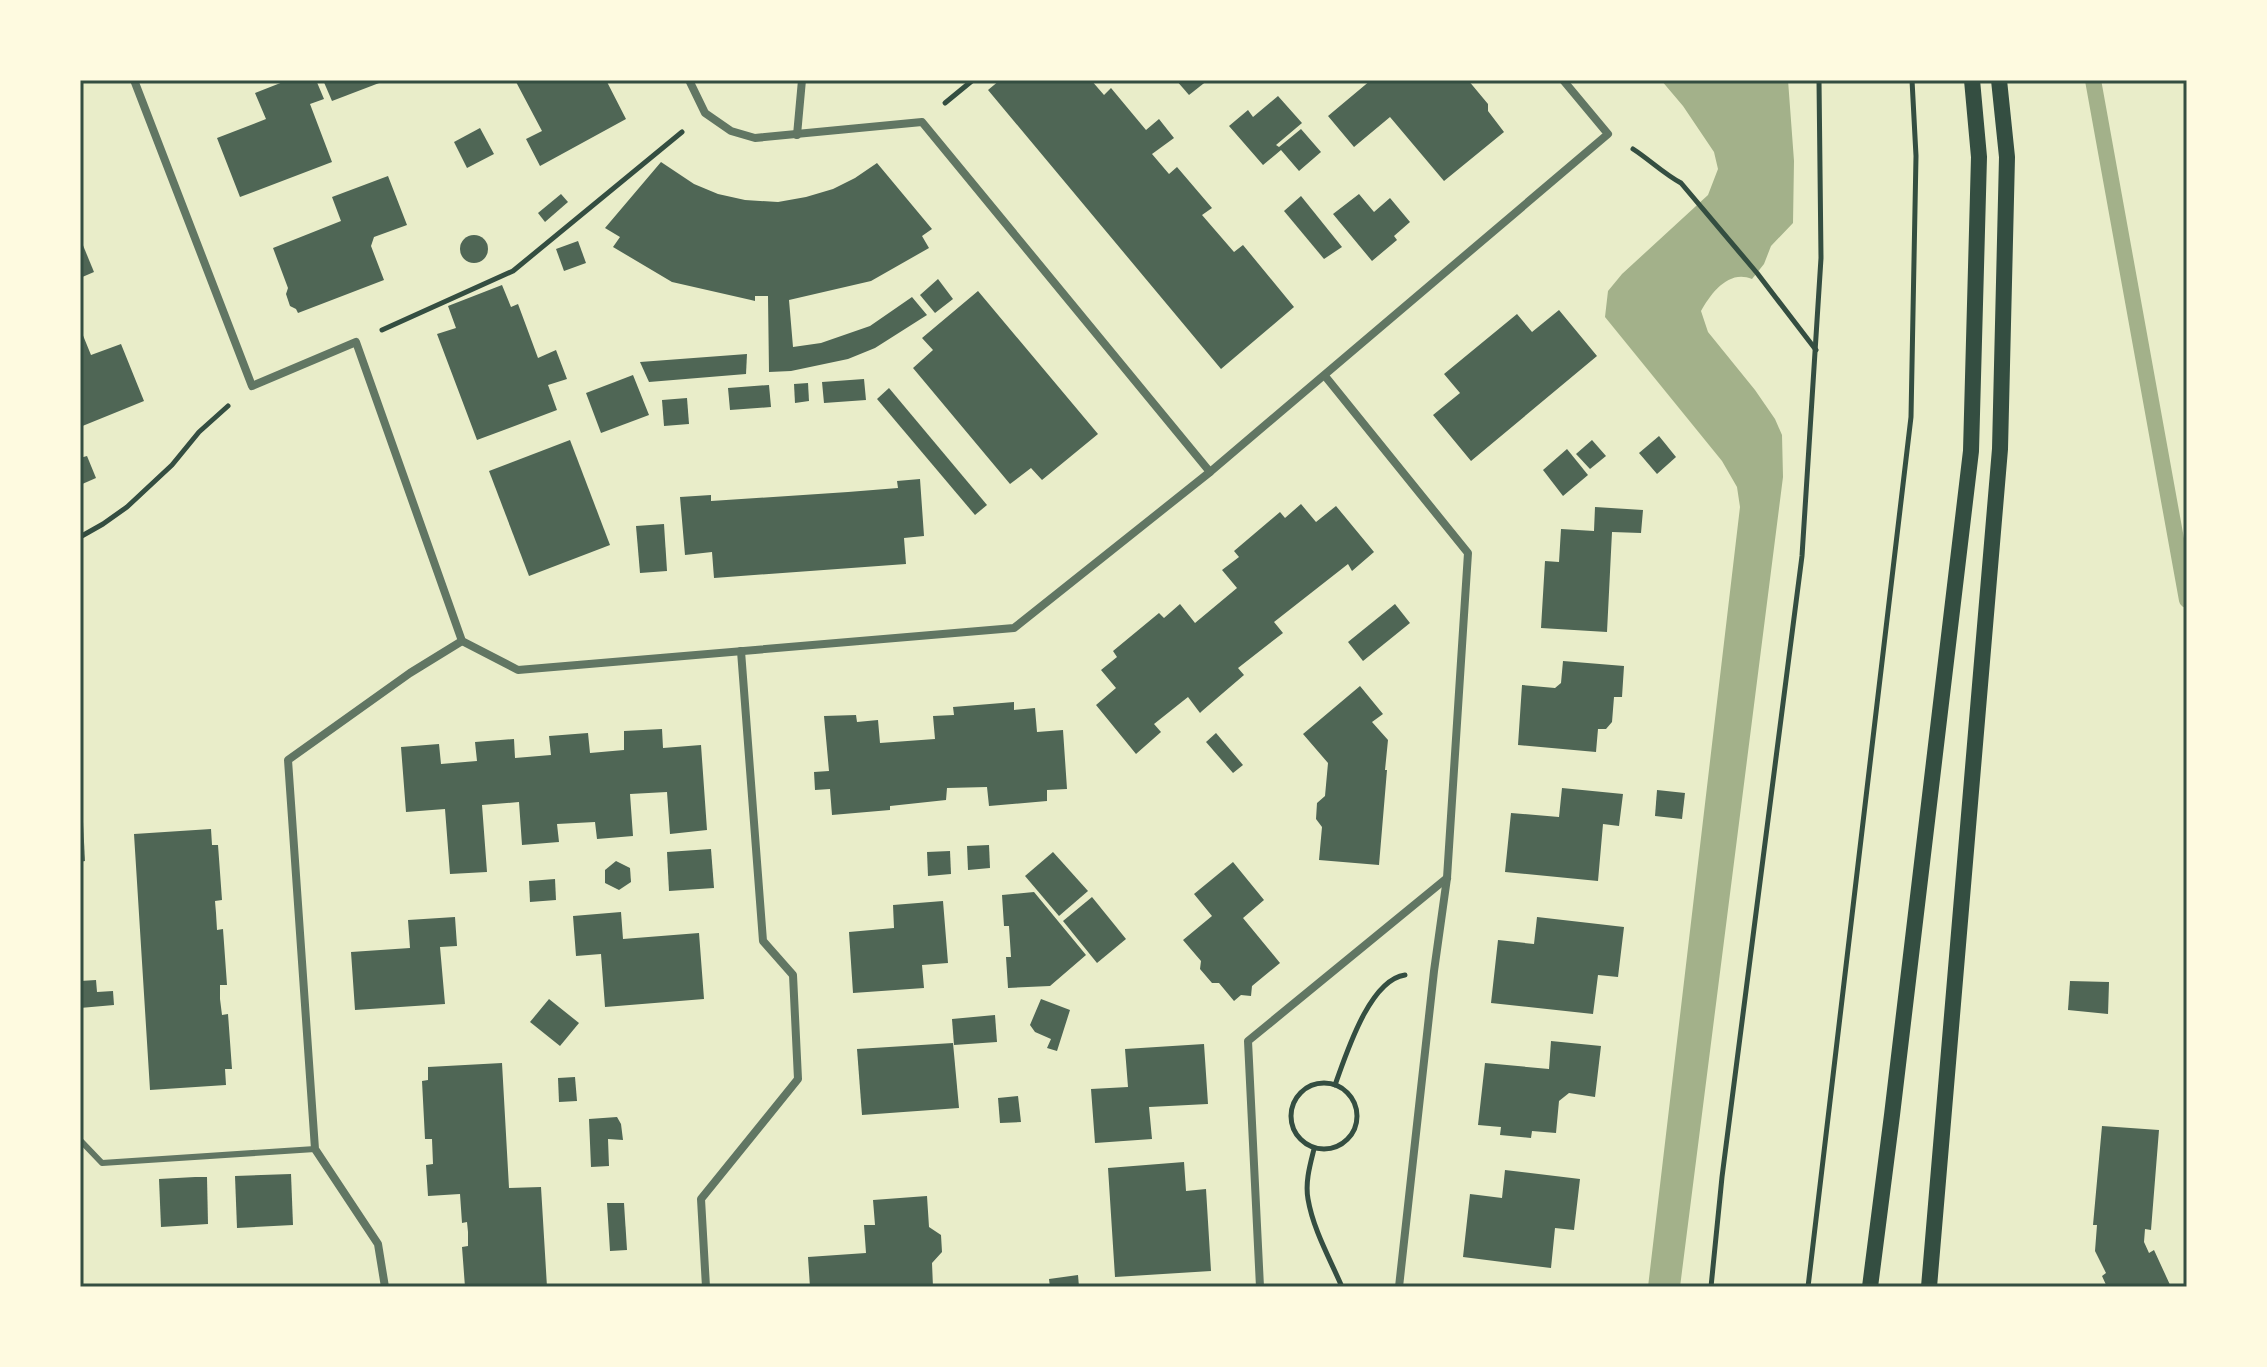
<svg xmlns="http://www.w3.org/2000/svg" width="2267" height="1367" viewBox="0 0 2267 1367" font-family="Bitter,serif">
<rect width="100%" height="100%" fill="#e9edc9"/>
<path fill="#a3b18a" d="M1661 80H1788L1794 161 1793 223 1771 246 1764 264 1752 279C1729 269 1711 293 1701 311L1708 332 1755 390 1775 419 1782 435 1783 477 1680 1287H1648L1740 507 1737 487 1722 461 1605 317 1608 291 1622 274 1708 195 1718 169 1714 152 1683 106Z"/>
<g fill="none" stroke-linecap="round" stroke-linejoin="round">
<polyline stroke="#a3b18a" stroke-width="16" points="2093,80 2187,600"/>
</g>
<g fill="#4f6655">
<polygon points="288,80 316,80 324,99 310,104 332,162 240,197 217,138 266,119 255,93"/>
<polygon points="323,80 387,80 332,101"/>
<polygon points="515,80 606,80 626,119 540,166 526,139 542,131"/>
<polygon points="1000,80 1091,80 1104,95 1111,88 1146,130 1159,119 1174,138 1152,154 1169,174 1177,167 1212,208 1202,215 1234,252 1243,245 1294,307 1221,369 988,90"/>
<polygon points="1176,80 1208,80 1189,95"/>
<polygon points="1371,80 1468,80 1488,104 1488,111 1504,132 1444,181 1390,117 1354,147 1328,116"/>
<polygon points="1278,96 1302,123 1276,145 1279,147 1301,129 1321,152 1299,171 1281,150 1263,165 1229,126 1248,110 1253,117"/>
<polygon points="480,128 494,154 467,168 454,142"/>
<polygon points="661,162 694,184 718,194 745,200 778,202 806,197 833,189 855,178 877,163 932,229 922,236 929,248 871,281 789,300 793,347 821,343 870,326 912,297 927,315 875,348 848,359 791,371 769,372 768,296 755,296 755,301 751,300 672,282 613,247 620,237 605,228"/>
<polygon points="388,176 407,225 374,237 371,246 384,280 298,313 296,309 290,306 286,294 288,288 273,248 341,221 332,197"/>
<polygon points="561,194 568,202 545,222 538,213"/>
<polygon points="1359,194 1374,212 1390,198 1410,222 1394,236 1397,240 1372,261 1333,214"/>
<polygon points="1301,196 1342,247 1324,259 1284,211"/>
<circle cx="474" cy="249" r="14"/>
<polygon points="80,238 94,272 80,278"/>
<polygon points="578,241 586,263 564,271 556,249"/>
<polygon points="938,279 953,299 935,313 920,295"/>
<polygon points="502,285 511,307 518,304 538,358 556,350 567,379 548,385 557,410 477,440 437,334 456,328 448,306"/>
<polygon points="978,291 1098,434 1042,480 1031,468 1010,484 913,368 933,350 922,338"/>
<polygon points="1559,310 1597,356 1471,461 1433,415 1460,393 1444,374 1517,314 1532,332"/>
<polygon points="80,328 91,355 121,344 144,401 80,427"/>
<polygon points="747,354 746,374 649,382 640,362"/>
<polygon points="633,375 649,415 601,433 586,393"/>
<polygon points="864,379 866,400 824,403 822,382"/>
<polygon points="808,383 809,401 795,403 794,384"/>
<polygon points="769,385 771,407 730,410 728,388"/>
<polygon points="889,388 987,505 975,515 877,399"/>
<polygon points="687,398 689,424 664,426 662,400"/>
<polygon points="1659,436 1676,457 1657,474 1639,453"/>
<polygon points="570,440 610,545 529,576 489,471"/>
<polygon points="1592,440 1606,456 1590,469 1576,454"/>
<polygon points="1567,449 1588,475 1563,496 1543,470"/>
<polygon points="87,456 96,478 80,485 80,458"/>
<polygon points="920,479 924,536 904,538 906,564 714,578 712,552 685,555 680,497 711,495 711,501 848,492 898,488 897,481"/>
<polygon points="1301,504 1316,522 1336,506 1374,552 1352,571 1348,564 1274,622 1283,633 1238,668 1244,675 1202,711 1200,713 1188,697 1154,724 1161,732 1136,754 1096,705 1116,688 1101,670 1117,657 1113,651 1159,613 1164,618 1180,604 1195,623 1237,588 1222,570 1239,557 1234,551 1280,512 1285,518"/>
<polygon points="1595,507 1643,510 1641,533 1612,532 1607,632 1541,628 1545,561 1559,562 1561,529 1594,531"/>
<polygon points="664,524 667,571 640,573 636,526"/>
<polygon points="1395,604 1410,623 1363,661 1348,642"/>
<polygon points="1563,661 1624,666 1622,697 1614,697 1612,722 1606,729 1598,729 1596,752 1518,745 1522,685 1555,688 1561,683"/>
<polygon points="1360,686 1383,714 1372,722 1388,740 1385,770 1387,770 1379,865 1319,860 1322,827 1316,819 1317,803 1325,796 1328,763 1303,734"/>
<polygon points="1014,702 1014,710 1035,708 1037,732 1063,730 1067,789 1047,790 1047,801 989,806 987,787 947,788 946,800 890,806 890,810 832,815 830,789 815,790 814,772 829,771 824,716 856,715 857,722 878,720 880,743 935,739 933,716 954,715 953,707"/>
<polygon points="662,729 663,748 701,745 707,830 670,834 667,792 630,794 633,836 597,839 595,822 557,824 559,842 522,845 519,802 482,805 487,872 450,874 445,809 406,812 401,747 439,744 441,764 477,761 475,742 514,739 515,758 551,755 549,736 588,733 590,753 624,750 624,731"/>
<polygon points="1216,733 1243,765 1233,773 1206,742"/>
<polygon points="1562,788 1623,794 1619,826 1603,824 1598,881 1505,872 1511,813 1559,817"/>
<polygon points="1657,790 1685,793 1682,819 1655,816"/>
<polygon points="80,822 83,822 85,861 80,862"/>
<polygon points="211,829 212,845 218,845 222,900 215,901 216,913 217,930 223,929 227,985 220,985 220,999 222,1015 228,1014 232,1069 225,1069 226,1085 150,1090 134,834"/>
<polygon points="989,845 990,868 968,870 967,846"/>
<polygon points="711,849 714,888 669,891 667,852"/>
<polygon points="950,851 951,874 928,876 927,852"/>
<polygon points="1053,852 1088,891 1059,916 1025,876"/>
<polygon points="616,861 630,868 631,882 619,890 605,883 605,870"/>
<polygon points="1233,862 1264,900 1243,918 1280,963 1252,986 1251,996 1241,995 1234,1001 1219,983 1212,983 1200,969 1201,961 1183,940 1212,916 1194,894"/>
<polygon points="555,879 556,900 530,902 529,881"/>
<polygon points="1034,892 1086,955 1050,986 1008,988 1006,957 1011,957 1009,926 1004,926 1002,895"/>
<polygon points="1092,897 1126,939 1097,963 1063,921"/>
<polygon points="943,901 948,963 922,965 924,988 853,993 849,932 894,928 893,905"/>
<polygon points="621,912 623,939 699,933 704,999 605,1007 601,954 576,956 573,916"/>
<polygon points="455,917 457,946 440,947 445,1004 355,1010 351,952 410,948 408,920"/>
<polygon points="1537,917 1624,927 1618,977 1598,975 1593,1014 1491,1003 1498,940 1534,944"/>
<polygon points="96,980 97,992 113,991 114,1005 80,1008 80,981"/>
<polygon points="2070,981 2109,982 2108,1014 2068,1010"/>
<polygon points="549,999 579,1023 560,1046 530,1022"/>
<polygon points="1041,999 1070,1010 1057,1051 1047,1048 1051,1039 1035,1032 1030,1025"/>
<polygon points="995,1015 997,1042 954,1045 952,1019"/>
<polygon points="1551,1041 1601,1046 1595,1097 1569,1093 1559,1101 1556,1133 1532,1131 1531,1138 1500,1135 1501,1127 1478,1125 1485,1063 1549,1069"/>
<polygon points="953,1043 959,1108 862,1115 857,1049"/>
<polygon points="1204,1044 1208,1104 1149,1107 1152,1139 1095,1143 1091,1089 1128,1087 1125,1049"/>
<polygon points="502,1063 509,1188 541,1187 547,1287 465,1287 462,1247 468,1246 468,1232 467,1222 462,1223 460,1194 428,1196 426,1165 433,1164 432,1139 425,1139 422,1081 428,1080 428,1067"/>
<polygon points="575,1077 577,1101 559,1102 558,1078"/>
<polygon points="1018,1096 1021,1122 1000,1123 998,1098"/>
<polygon points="617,1117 621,1124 623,1140 608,1139 609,1166 591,1167 589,1119"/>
<polygon points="2102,1126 2159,1130 2151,1230 2145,1229 2144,1242 2149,1253 2154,1250 2171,1287 2107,1287 2102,1276 2106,1273 2095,1251 2097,1225 2093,1225"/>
<polygon points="1184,1162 1186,1191 1206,1189 1211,1271 1115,1277 1108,1168"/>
<polygon points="1505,1170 1580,1179 1574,1230 1555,1228 1551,1268 1463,1257 1470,1194 1502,1198"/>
<polygon points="291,1174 293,1225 237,1228 235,1176"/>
<polygon points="195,1177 207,1177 208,1224 161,1227 159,1179"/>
<polygon points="927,1196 929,1227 941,1235 942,1252 932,1263 933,1287 810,1287 808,1257 866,1253 864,1225 875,1225 873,1200"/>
<polygon points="607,1203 624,1203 627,1250 610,1251"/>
<polygon points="1078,1275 1079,1287 1050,1287 1049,1279"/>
</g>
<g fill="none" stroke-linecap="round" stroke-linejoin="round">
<g stroke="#344e41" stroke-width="5">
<polyline points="945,103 973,80"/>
<path d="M1633 149C1650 160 1664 174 1681 183L1757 273 1816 350"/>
<polyline points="382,330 513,271 682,132"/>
<polyline points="80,537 103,524 127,507 172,465 199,432 228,406"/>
<circle cx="1324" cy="1116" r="33"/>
<path d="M1335 1085C1346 1055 1369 980 1405 975"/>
<path d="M1314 1149C1310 1165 1305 1182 1308 1199 1313 1229 1330 1259 1342 1287"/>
<polyline points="1711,1287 1722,1177 1802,556 1821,258 1819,80"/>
<polyline points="1808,1287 1911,417 1916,156 1912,80"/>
</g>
<polyline stroke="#617663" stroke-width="6" points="80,1140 102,1163 315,1149"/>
<g stroke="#617663" stroke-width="8">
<polyline points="134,80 252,386 356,342 462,641 518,670 1014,628 1210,472 1608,134 1563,80"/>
<polyline points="689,80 705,113 731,131 755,138 922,122 1210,472"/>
<polyline points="797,135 802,80"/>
<polyline points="1325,376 1468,553 1447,878 1434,971 1399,1287"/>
<polyline points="385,1287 378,1244 315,1149 288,760 410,673 462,641"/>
<polyline points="706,1287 701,1199 798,1079 793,975 763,941 741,651"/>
<polyline points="1260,1287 1248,1041 1447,878"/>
</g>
<g stroke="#344e41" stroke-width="16">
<polyline points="1870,1287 1892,1115 1971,451 1979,157 1972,80"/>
<polyline points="1929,1287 2000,449 2007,157 1999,80"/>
</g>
</g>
<rect width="2267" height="1367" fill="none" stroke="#fefae0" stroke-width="164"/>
<rect x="82" y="82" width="2103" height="1203" fill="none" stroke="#344e41" stroke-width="3"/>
</svg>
